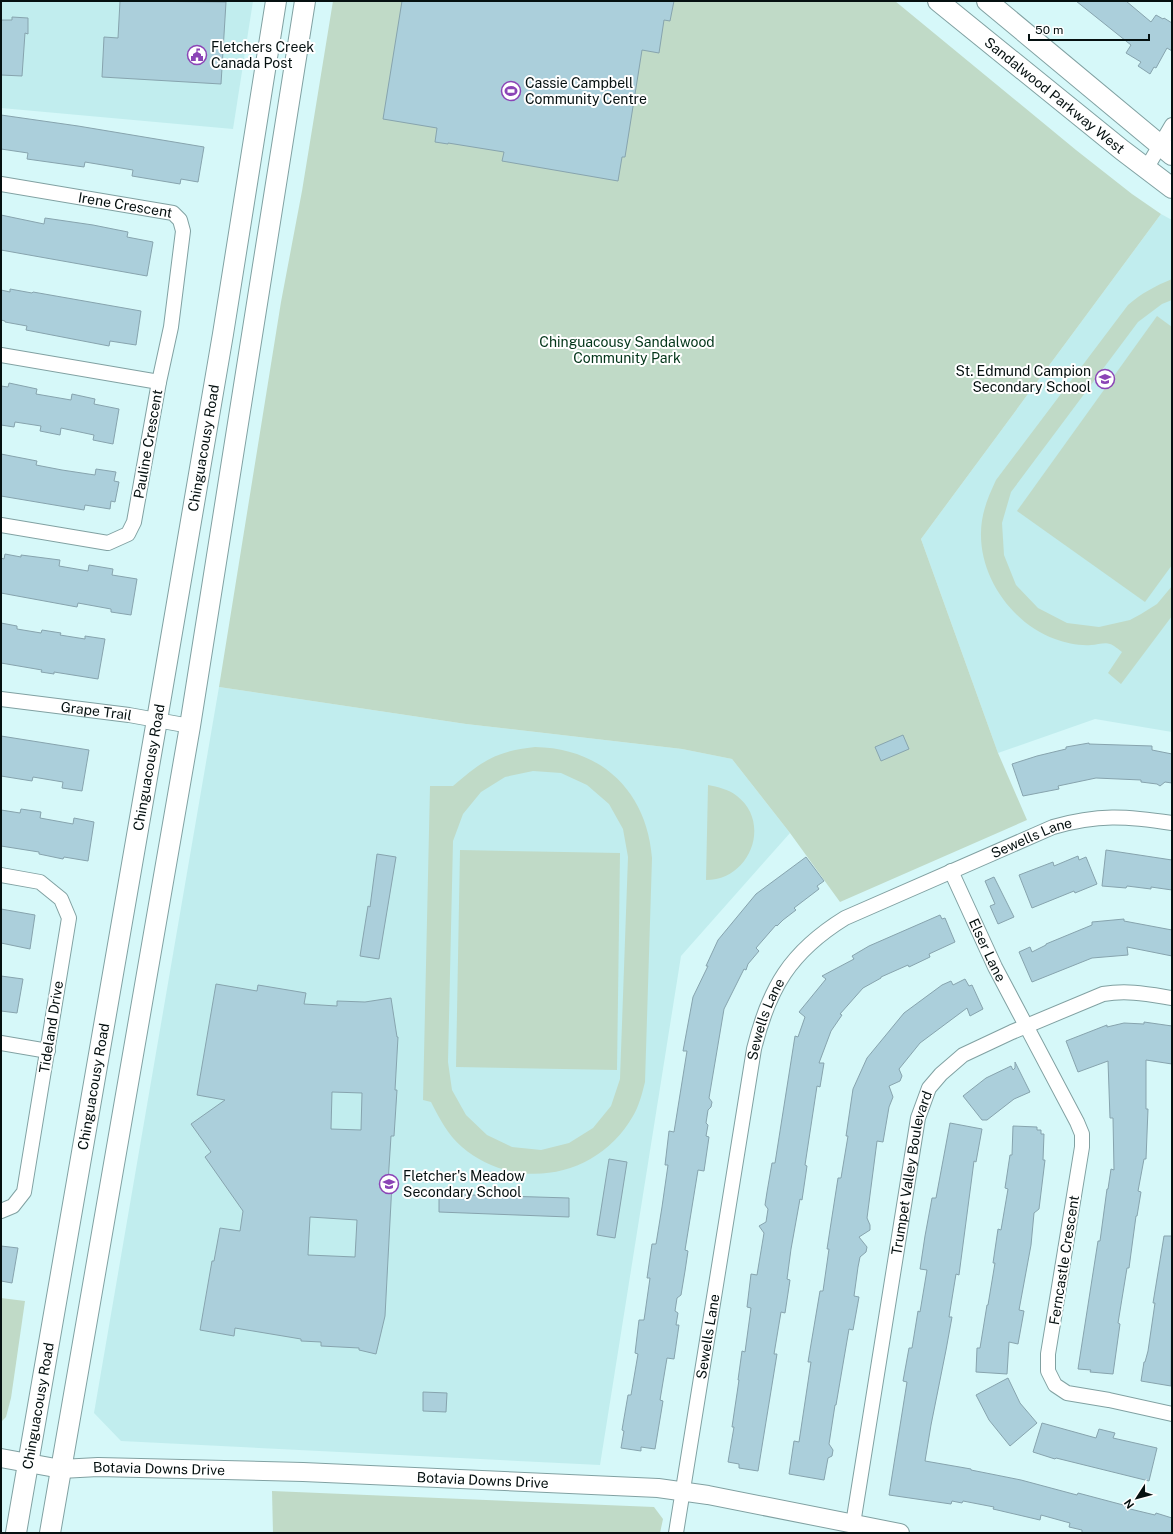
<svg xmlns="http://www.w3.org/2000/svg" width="1173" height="1534" viewBox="0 0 1173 1534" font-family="'Public Sans',sans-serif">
<rect width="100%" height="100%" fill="#d6f8f9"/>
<g fill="#c1edee">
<polygon points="1,1 253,1 233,129 1,108"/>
<polygon points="1161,214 1172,220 1172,732 1095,719 998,753 921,539"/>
<polygon points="219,687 466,724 682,749 732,759 790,833 681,956 600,1465 121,1441 94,1413"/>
</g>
<g fill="#c0dac7" fill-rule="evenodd">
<polygon points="333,1 895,1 1076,150 1132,194 1161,214 921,539 998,753 1027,820 840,902 790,833 732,759 682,749 466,724 219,687 281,302 302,191"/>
<path d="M1172 279V300L1162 304 1138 322 1011 492 1002 523 1004 555 1016 585 1038 608 1067 623 1099 627 1130 620 1141 614 1157 604 1172 586V616L1121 684 1108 673 1122 652C1119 650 1114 645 1110 644 1105 642 1097 645 1091 645 1080 646 1066 643 1055 639 1013 624 980 578 981 533 981 514 988 497 996 480L1128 305C1142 293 1155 286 1172 279Z"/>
<polygon points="1157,316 1172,327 1172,565 1145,602 1017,511"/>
<path d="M535 747C602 748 647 792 652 858L645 1082C642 1094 639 1106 633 1116 598 1178 516 1193 462 1147 448 1135 439 1118 431 1102L423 1100 430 786H453C482 761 496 751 535 747ZM533 771 561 773 587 785 609 804 623 829 628 857 620 1079 611 1106 593 1128 569 1143 541 1150 512 1147 487 1135 466 1115 452 1090 448 1062 453 841 463 814 481 792 505 777Z"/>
<path d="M708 785C718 787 728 789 737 796 772 823 750 880 706 880Z"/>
<polygon points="460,850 620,853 617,1070 456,1067"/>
<polygon points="1,1298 25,1301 11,1398 6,1417 1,1422"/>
<polygon points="272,1491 654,1507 663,1519 660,1533 273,1533"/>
</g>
<g fill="#abcfdb" stroke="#87a4ae" fill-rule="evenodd">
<polygon points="120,1 226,2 221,84 102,77 104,37 118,38"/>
<polygon points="402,1 674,1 670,21 664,20 659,53 642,50 625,157 622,157 618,181 502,161 504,152 448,143 448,144 435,142 437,128 383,119"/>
<polygon points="1076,1 1126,1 1151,22 1156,15 1163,19 1164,18 1172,23 1172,51 1167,48 1156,68 1154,67 1150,74 1138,66 1141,62 1126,53 1131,45"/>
<polygon points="12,17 28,18 28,34 25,33 22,76 1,75 1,20 12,20"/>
<polygon points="1,115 78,126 204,147 198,182 181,179 180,184 132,176 133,170 85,162 84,167 27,159 28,153 1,149"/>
<polygon points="1,215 44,224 45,218 93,225 128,232 127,237 153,242 147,276 1,250"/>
<polygon points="10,289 32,293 33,292 141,311 136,345 110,341 109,346 26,330 27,326 5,322 5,321 1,320 1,290 10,292"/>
<polygon points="9,383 37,389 36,394 71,400 72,394 95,399 94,404 119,409 113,444 93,440 94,435 61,428 60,435 40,431 41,426 15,422 14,427 1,425 1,386 8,387"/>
<polygon points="1,454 37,461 36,465 62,470 95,475 96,469 116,472 114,481 119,482 115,502 111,501 110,509 85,505 84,510 1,496"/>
<polygon points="5,554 21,557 21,555 60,560 59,566 88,571 89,565 113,569 112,575 137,579 131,615 111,612 111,609 78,603 77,607 1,593 1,558 4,559"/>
<polygon points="1,623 17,626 17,629 41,633 42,630 61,633 60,635 85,639 85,636 105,639 98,679 54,672 54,674 41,672 42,670 1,663"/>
<polygon points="903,735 909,749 881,761 875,747"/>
<polygon points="1,736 89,750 82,791 62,788 63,782 33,777 32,781 1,776"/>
<polygon points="1089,743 1089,744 1152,746 1152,750 1172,754 1172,783 1165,782 1160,786 1157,784 1141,782 1141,780 1096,778 1058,786 1059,789 1023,796 1012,764 1037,756 1066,749 1066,747"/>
<polygon points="21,809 41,812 40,818 73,824 74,818 94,822 88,861 64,857 63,859 39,854 39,852 1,846 1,810 20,813"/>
<polygon points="1106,850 1172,860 1172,890 1151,887 1151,889 1127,886 1126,888 1102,886"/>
<polygon points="377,854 396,857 379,959 360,956 368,906 370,907"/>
<polygon points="1078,856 1079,860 1086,857 1097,884 1075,893 1074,891 1032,908 1019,875 1053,862 1054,866"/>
<polygon points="806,857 824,881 817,886 819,889 794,908 796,910 783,920 777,926 776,925 756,948 759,951 748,964 746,970 744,969 724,1009 709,1098 712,1102 711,1107 708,1110 706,1123 708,1125 706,1136 709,1137 704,1171 698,1170 685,1250 688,1251 685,1271 681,1295 677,1298 675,1311 678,1313 676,1325 679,1325 674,1359 667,1358 660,1400 663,1401 655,1449 641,1447 641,1451 621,1448 624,1431 622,1430 628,1395 631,1395 638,1354 635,1353 639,1320 644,1320 650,1278 647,1278 652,1244 656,1244 662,1207 668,1165 665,1165 669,1131 674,1132 687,1051 683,1051 693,997 708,966 706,966 718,940 756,894"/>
<polygon points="994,877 1014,917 998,924 990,906 995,904 985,881"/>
<polygon points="1,909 35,915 30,949 1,943"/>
<polygon points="940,915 942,919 945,918 955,942 929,954 930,957 909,967 908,965 881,977 881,978 863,988 840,1014 842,1015 831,1031 819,1063 824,1063 820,1087 817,1086 805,1165 807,1166 802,1200 800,1199 791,1249 787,1279 790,1280 785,1313 781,1312 774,1354 777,1354 758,1471 739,1468 739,1464 728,1462 734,1427 732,1427 739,1380 738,1380 742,1351 745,1352 751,1308 747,1307 751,1274 757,1275 764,1233 759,1226 766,1222 768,1209 765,1205 767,1192 772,1163 775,1163 795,1036 798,1037 805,1017 799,1012 826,979 822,976 854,959 852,956 869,946"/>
<polygon points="1124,919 1124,921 1172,930 1172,956 1127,947 1128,955 1092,958 1032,982 1019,952 1030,947 1032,952 1046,945 1046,944 1092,925 1092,922"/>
<polygon points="1,976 23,979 17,1013 1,1011"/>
<polygon points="965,979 969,986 972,985 983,1009 970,1016 967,1008 920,1043 899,1069 902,1076 900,1081 889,1086 893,1097 889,1107 883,1142 877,1141 867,1218 870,1225 870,1230 859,1237 867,1247 866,1252 860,1257 858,1267 854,1296 859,1297 853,1330 849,1329 836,1405 835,1405 829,1444 833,1450 832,1456 828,1458 824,1480 789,1474 794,1441 799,1442 811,1362 808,1362 820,1291 823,1291 829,1249 827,1249 838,1178 841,1178 848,1136 846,1136 853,1089 867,1058 904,1013 942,985 951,981 953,985"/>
<path d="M216 984 257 991 258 985 306 993 304 1004 337 1006V1001L365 1002 391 998 397 1037H398L395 1090H397L394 1136H391L388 1183H392L385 1316 376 1354 359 1350V1348L321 1346V1342L301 1341V1339L235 1328 234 1336 200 1330 212 1261H214L220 1228 240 1231 243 1211 205 1157 211 1152 191 1124 225 1100 197 1095ZM332 1092 362 1093 361 1130 331 1129ZM310 1217 357 1220 355 1257 308 1255Z"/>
<polygon points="1144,1022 1172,1026 1172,1064 1146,1060 1146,1109 1148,1109 1146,1159 1144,1159 1138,1191 1141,1192 1137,1216 1136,1216 1129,1268 1127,1268 1118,1323 1120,1324 1113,1374 1090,1372 1091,1370 1078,1369 1098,1241 1100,1241 1107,1189 1108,1189 1111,1169 1114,1170 1113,1118 1110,1118 1108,1061 1078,1072 1066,1041 1107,1025 1107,1027 1124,1023 1144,1024"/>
<polygon points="1015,1062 1030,1092 1014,1099 987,1120 982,1120 963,1096 986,1078 1011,1066 1013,1070 1015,1068"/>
<polygon points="950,1123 982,1129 976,1162 974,1161 959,1275 956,1274 949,1317 952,1317 946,1350 931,1425 925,1461 971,1469 971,1470 1021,1480 1077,1495 1078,1493 1127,1506 1126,1508 1155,1515 1156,1513 1172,1518 1172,1533 1082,1533 1082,1530 1069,1527 1070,1523 1041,1515 1040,1520 993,1509 994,1507 963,1501 962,1503 952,1501 951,1504 889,1495 907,1382 903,1381 909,1348 912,1348 918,1311 920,1312 927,1270 920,1269 925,1236 932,1198 936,1198"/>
<polygon points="1013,1126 1037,1127 1037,1130 1041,1130 1041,1134 1044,1134 1043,1160 1045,1160 1039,1209 1034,1213 1031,1245 1019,1310 1024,1311 1018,1344 1009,1342 1007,1374 976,1372 977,1348 980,1348 987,1305 988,1305 995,1263 993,1263 998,1229 1001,1230 1008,1189 1005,1188 1010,1155 1012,1155"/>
<polygon points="609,1159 627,1162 615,1238 597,1235"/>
<polygon points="439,1194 569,1198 569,1217 439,1212"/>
<polygon points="1164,1236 1172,1236 1171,1386 1141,1381 1144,1362 1145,1362 1148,1351 1155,1303 1153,1303"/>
<polygon points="1,1246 18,1248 12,1283 1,1281"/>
<polygon points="1008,1378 1020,1403 1037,1423 1010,1446 989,1420 976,1395"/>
<polygon points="423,1392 447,1393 446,1412 423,1411"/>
<polygon points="1042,1423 1096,1438 1099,1429 1115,1433 1113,1438 1157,1448 1149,1481 1056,1458 1055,1459 1033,1452"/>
</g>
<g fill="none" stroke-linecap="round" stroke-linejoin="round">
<g stroke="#81a1a2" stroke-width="16">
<g id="minor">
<polyline points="1146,169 1172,125"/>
<path id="s1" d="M1 184 173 213 180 220 183 231 171 327 159 382 134 522 128 534 108 543 1 525"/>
<polyline points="1,355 159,382"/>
<path id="s2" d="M1 699 129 715 190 726"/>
<path id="s3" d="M951 871 995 967 1077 1122 1082 1134V1147L1048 1354V1371L1055 1385 1067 1393 1109 1400 1172 1414"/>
<polyline points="1,875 40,882 61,899 69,918 24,1192 13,1206 1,1211"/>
<polyline points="1,1043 48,1051"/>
<path id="s4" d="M853 1524 918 1118 929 1088 941 1074 963 1055 1012 1032 1103 994C1128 990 1147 994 1172 998"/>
<path id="s5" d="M676 1533 754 1049C769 988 790 952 845 918L1053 827C1098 814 1126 816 1172 823"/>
</g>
</g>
<g stroke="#81a1a2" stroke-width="20">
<g id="tertiary">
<path id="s6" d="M1 1458 61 1469 98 1467 303 1472 658 1488 708 1495 900 1533"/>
</g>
</g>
<g stroke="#81a1a2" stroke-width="22">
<g id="secondary">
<path id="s7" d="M938 1 1122 150 1172 188"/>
<polyline points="987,1 1172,155"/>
<path id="s8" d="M16 1533 157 720 223 334 276 1"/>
<polyline points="50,1533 190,726 305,1"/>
</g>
</g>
<use href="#minor" stroke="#fff" stroke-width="14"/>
<use href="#tertiary" stroke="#fff" stroke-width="18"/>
<use href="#secondary" stroke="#fff" stroke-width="20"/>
</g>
<defs>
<g id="civic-ring" transform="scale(1)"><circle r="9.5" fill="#fff" stroke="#8b44b6" stroke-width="1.5"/><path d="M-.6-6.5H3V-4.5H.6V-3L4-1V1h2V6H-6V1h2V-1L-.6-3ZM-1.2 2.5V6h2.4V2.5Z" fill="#8b44b6"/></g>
<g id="stadium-ring" transform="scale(1)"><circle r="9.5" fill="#fff" stroke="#8b44b6" stroke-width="1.5"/><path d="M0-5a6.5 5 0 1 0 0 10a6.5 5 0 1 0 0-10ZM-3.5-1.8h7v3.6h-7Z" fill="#8b44b6"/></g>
<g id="school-ring" transform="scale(1)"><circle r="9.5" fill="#fff" stroke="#8b44b6" stroke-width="1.5"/><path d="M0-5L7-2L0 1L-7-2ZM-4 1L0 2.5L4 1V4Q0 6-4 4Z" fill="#8b44b6"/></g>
</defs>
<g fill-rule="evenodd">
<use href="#civic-ring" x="197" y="55"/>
<use href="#stadium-ring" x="511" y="91"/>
<use href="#school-ring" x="1105" y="379"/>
<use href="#school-ring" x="389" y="1184"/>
</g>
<g text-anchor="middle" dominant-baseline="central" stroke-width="4" stroke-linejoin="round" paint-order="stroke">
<g font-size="14" fill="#051010" stroke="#fff" text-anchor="start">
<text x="211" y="47">Fletchers Creek<tspan x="211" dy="16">Canada Post</tspan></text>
<text x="525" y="83">Cassie Campbell<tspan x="525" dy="16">Community Centre</tspan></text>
<text x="1091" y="371" text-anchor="end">St. Edmund Campion<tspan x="1091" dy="16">Secondary School</tspan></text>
<text x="403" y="1176">Fletcher's Meadow<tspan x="403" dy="16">Secondary School</tspan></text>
</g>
<g font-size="14" fill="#051010" stroke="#fff">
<text stroke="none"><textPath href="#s7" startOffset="150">Sandalwood Parkway West</textPath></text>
<text stroke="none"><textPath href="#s1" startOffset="126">Irene Crescent</textPath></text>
<text transform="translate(148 444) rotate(-80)">Pauline Crescent</text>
<text stroke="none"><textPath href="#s8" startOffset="1101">Chinguacousy Road</textPath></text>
<text stroke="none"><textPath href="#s2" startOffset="96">Grape Trail</textPath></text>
<text stroke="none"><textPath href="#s8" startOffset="777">Chinguacousy Road</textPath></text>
<text stroke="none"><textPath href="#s5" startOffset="858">Sewells Lane</textPath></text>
<text stroke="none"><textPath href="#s3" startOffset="87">Elser Lane</textPath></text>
<text stroke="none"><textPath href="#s5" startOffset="522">Sewells Lane</textPath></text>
<text transform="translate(51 1027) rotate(-81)">Tideland Drive</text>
<text stroke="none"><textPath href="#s8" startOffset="453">Chinguacousy Road</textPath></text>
<text stroke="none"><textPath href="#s4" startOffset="356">Trumpet Valley Boulevard</textPath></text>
<text transform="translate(1064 1260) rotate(-81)">Ferncastle Crescent</text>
<text stroke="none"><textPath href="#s5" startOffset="199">Sewells Lane</textPath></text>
<text stroke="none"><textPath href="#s8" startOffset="129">Chinguacousy Road</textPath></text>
<text stroke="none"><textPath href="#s6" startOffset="159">Botavia Downs Drive</textPath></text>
<text stroke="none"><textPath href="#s6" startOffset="483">Botavia Downs Drive</textPath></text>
</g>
<g font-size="14" fill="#023519" stroke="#fff">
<text x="627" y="342">Chinguacousy Sandalwood<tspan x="627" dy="16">Community Park</tspan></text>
</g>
</g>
<rect width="1173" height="1534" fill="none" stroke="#051010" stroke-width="4"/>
<g transform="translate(1137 1498) rotate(234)" stroke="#ffffff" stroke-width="3" paint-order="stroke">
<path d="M0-3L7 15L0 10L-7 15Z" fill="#051010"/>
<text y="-6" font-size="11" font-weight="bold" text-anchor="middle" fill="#051010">N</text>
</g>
<path d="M1029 34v6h120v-6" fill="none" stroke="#051010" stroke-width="2"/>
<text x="1035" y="34" font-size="12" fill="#051010" stroke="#ffffff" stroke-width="3" paint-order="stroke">50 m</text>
</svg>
